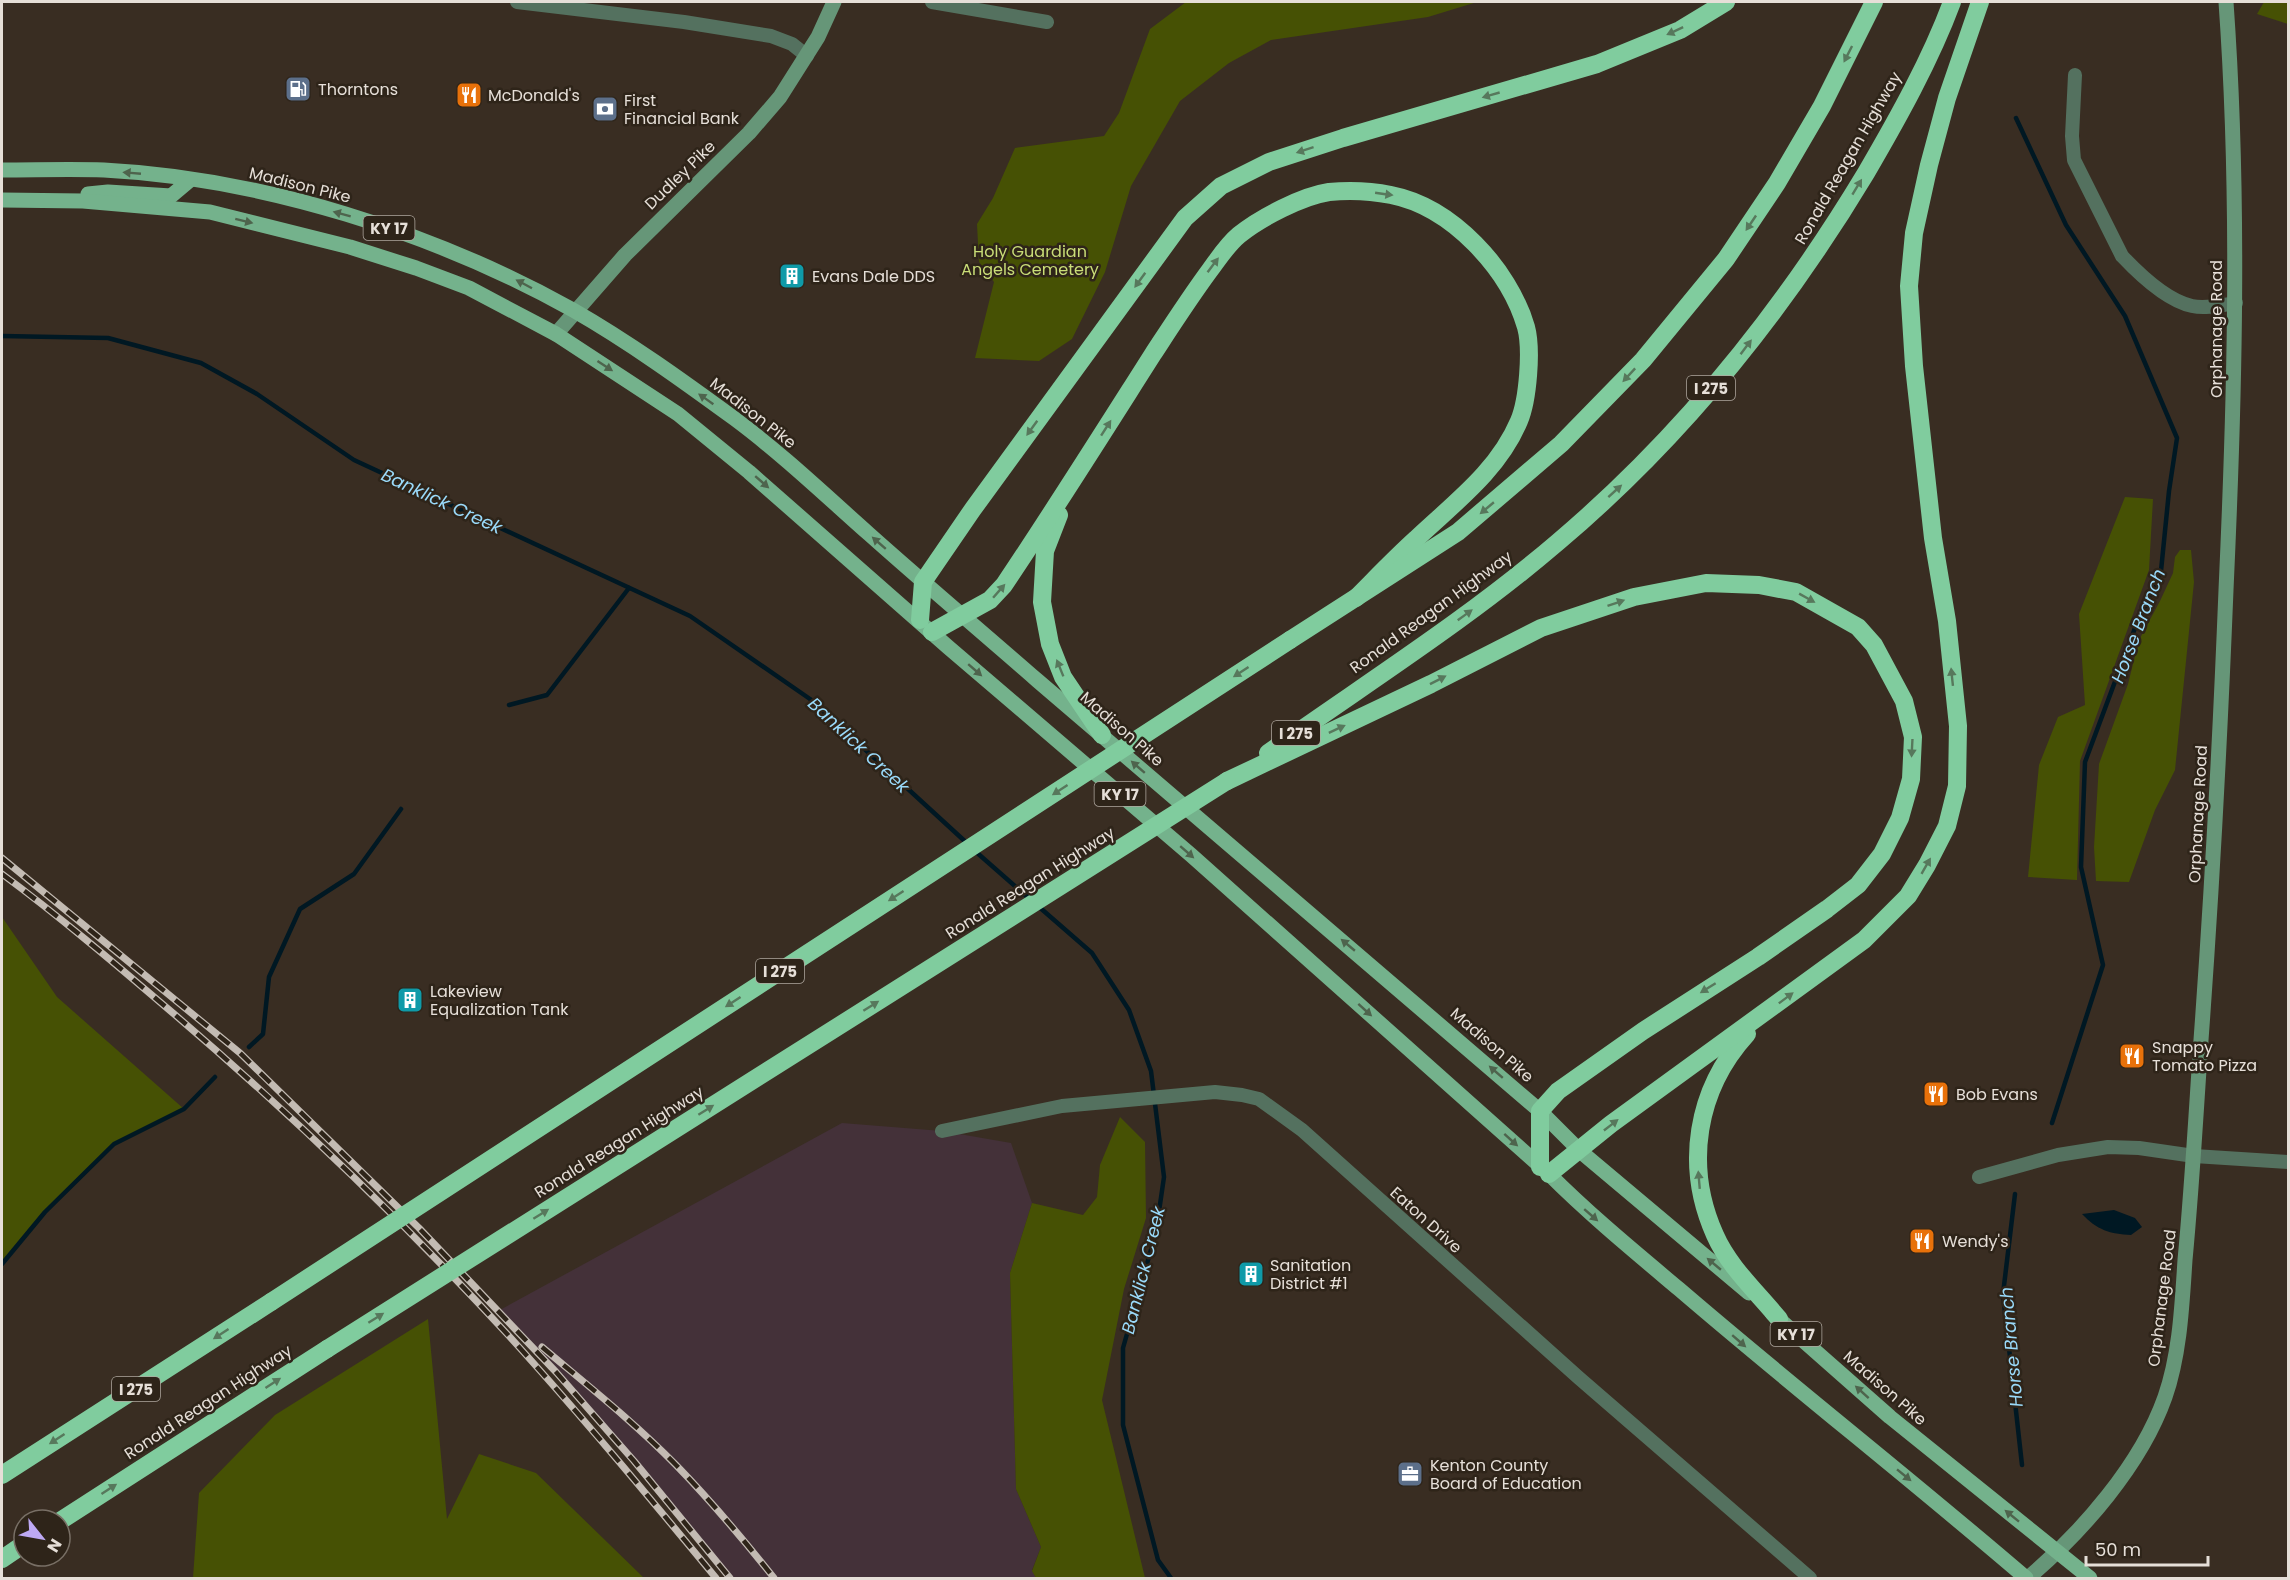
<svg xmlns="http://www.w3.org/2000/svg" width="2290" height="1580" viewBox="0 0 2290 1580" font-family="Poppins,sans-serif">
<rect width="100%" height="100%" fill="#392d22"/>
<polygon fill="#443139" points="842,1123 942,1131 1011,1143 1032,1203 1010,1273 1016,1489 1041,1547 1032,1570 1036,1578 730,1578 634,1461 556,1372 498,1311"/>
<g fill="#465104">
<polygon points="1186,2 1477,2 1428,17 1271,40 1229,63 1180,101 1131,186 1105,272 1072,339 1039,361 975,358 994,282 979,262 977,224 993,198 1015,148 1104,136 1119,113 1150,29"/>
<polygon points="2264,2 2288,2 2288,24 2257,14"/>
<polygon points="2125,497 2153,499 2149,570 2080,761 2077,880 2028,877 2039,765 2058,717 2085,705 2079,614"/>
<polygon points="2180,550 2191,550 2194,582 2175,770 2155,810 2129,882 2096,881 2094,847 2099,764 2128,684 2139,640 2160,601 2173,573 2175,557"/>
<polygon points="2,917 57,997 184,1109 113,1144 45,1212 2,1264"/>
<polygon points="1120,1117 1145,1142 1146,1218 1124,1289 1102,1400 1145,1578 1036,1578 1032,1571 1041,1547 1016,1489 1010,1273 1032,1203 1083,1215 1097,1197 1100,1165"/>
<polygon points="428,1319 447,1519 479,1454 536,1473 644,1578 193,1578 199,1493 275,1415"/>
</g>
<path fill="#001823" d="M2114 1210 2135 1218 2142 1227 2131 1235C2110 1234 2097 1230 2082 1214Z"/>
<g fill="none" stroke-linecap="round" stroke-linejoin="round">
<g stroke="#001823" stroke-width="4.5">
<polyline points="2016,118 2066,225 2125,316 2177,438 2169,491 2161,571 2135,628 2085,762 2081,867 2103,965 2052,1123"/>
<polyline points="2,336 108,338 201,363 257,394 354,460 690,616 810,699 969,845"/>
<polyline points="509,705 547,695 629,588"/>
<polyline points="975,851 1032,901"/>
<polyline points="1038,906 1092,953 1129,1010 1151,1071 1164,1177 1156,1232 1123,1348 1123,1425 1158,1560 1171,1578"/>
<polyline points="249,1047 263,1034 269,977 300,909 354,874 401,809"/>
<polyline points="2015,1194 2003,1294 2022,1465"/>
<polyline points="2,1264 45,1212 114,1144 184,1109 215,1077"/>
</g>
<g stroke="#54715f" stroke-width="14">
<polyline points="517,2 684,22 771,36 792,44 807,56"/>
<polyline points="932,2 1047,22"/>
<path d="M2075 75 2072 136 2074 160 2122 256C2139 274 2168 301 2192 306 2206 309 2222 305 2236 303"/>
<polyline points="942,1131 1062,1106 1215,1092 1242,1095 1259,1099 1302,1130 1579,1378 1810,1578"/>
<polyline points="1979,1177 2058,1155 2108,1147 2139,1148 2194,1156 2288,1162"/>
</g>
<g stroke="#669678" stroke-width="15">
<polyline points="556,334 625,255 749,133 780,97 818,37 834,2"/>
<path d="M2028 1578C2082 1532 2141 1465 2165 1397 2180 1354 2182 1305 2185 1260 2192 1187 2196 1113 2201 1040 2212 890 2220 740 2226 590 2235 394 2240 198 2226 2"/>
</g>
<g stroke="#74b28c" stroke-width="15">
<path d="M2 170C36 170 70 169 104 170 262 178 435 233 573 310 629 342 683 381 735 419 782 454 825 495 869 534 925 584 982 632 1038 681 1205 825 1373 967 1540 1111L1580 1151 1749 1293"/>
<polyline points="88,194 108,192 171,196 190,180"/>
<path d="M2 200 83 201 210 212 350 247 416 268 469 288 556 334 678 414 749 472 948 647 1191 855 1549 1174C1590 1215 1635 1252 1679 1289 1793 1387 1912 1480 2026 1578"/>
<polyline points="1772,1313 1890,1417 2090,1578"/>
</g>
<g stroke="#80cc9e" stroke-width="18">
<polyline points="1059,515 1045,551 1042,602 1050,644 1063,677 1102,735"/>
<polyline points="920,620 923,582 973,509 1185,218 1221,186 1269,162 1343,138 1597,64 1680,30 1726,2"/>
<path d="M932 632 990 600 1004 585C1055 509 1104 431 1153 354 1172 325 1190 297 1210 270 1219 258 1227 245 1239 235 1260 218 1302 196 1329 192 1350 190 1371 191 1391 195 1452 207 1509 269 1526 327 1532 349 1528 400 1519 421 1498 471 1454 503 1416 539 1395 558 1376 578 1356 598"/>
<polyline points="1290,640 1458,532 1561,444 1643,360 1726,259 1777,183 1822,106 1874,2"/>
<path d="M1268 753C1365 684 1467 620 1558 542 1681 438 1783 311 1866 173 1898 118 1930 61 1952 2"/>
<polyline points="1227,781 1431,684 1541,628 1634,597 1706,583 1759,585 1796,592 1858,627 1874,645 1904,701 1913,737 1911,779 1900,818 1882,854 1858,885 1827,909 1758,957 1643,1031 1558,1091 1540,1111 1540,1167"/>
<path d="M1747 1034C1696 1090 1684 1166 1715 1235 1729 1267 1757 1292 1779 1319"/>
<polyline points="1549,1174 1611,1124 1864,940 1908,896 1927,865 1947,826 1957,786 1958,726 1947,621 1933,538 1914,366 1909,286 1914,233 1929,165 1947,98 1980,2"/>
<polyline points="2,1475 271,1302"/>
<polyline points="60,1521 327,1349"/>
<polyline points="2,1559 24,1544"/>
</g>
<g stroke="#c3bbb3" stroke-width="7">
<g id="rail">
<polyline points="2,858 240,1053 419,1228 556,1372 634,1461 730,1578"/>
<path d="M2 874C59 916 113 962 167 1008 287 1110 402 1220 509 1336 581 1415 649 1497 716 1578"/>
<path d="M542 1347C587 1385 634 1422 676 1465 711 1501 743 1539 774 1578"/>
</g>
</g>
<use href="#rail" stroke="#2e2419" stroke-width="4.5" stroke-dasharray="14" stroke-linecap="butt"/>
<g stroke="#80cc9e" stroke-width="18">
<polyline points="271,1302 1290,640"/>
<polyline points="327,1349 1227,781"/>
</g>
</g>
<defs><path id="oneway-solid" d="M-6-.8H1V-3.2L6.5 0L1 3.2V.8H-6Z" transform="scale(1.5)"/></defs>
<g fill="#57785c">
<use href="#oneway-solid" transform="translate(1675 31) rotate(155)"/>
<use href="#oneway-solid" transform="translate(1848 54) rotate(117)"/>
<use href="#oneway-solid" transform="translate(1491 95) rotate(164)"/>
<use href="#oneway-solid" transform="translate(1305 150) rotate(162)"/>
<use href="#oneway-solid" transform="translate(1857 187) rotate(-59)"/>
<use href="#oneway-solid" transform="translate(1384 194) rotate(8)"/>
<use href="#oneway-solid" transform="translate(1751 223) rotate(124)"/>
<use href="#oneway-solid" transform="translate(1213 265) rotate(-53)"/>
<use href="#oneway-solid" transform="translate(1140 280) rotate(126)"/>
<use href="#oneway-solid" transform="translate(1746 347) rotate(-53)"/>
<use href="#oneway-solid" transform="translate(1629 375) rotate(133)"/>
<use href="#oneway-solid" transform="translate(1032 428) rotate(126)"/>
<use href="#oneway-solid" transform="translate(1106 428) rotate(-57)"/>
<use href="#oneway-solid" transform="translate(1615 491) rotate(-42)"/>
<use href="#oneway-solid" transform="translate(1487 508) rotate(140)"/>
<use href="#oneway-solid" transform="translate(999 591) rotate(-49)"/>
<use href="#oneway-solid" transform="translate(1807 598) rotate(29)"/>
<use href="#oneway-solid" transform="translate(1616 603) rotate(-19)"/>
<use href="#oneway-solid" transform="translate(1465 615) rotate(-36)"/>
<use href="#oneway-solid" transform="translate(1060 668) rotate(-112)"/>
<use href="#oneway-solid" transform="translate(1241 672) rotate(147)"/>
<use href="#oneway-solid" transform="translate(1952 677) rotate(-96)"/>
<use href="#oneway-solid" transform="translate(1438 680) rotate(-27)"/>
<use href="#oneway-solid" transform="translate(1337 729) rotate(-25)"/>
<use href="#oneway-solid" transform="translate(1912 748) rotate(93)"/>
<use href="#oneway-solid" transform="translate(1060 790) rotate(147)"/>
<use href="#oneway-solid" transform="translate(1926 866) rotate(-60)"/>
<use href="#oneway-solid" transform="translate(896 896) rotate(147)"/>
<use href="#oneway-solid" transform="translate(1708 988) rotate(148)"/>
<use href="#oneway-solid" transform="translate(1786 998) rotate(-37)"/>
<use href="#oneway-solid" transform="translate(733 1002) rotate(147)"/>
<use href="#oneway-solid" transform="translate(871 1006) rotate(-32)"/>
<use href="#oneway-solid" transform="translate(706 1110) rotate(-32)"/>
<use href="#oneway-solid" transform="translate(1611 1125) rotate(-38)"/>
<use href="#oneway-solid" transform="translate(1699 1180) rotate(-95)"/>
<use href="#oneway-solid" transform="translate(541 1214) rotate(-32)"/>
<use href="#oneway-solid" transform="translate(376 1318) rotate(-32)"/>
<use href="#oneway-solid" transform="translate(221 1334) rotate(147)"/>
<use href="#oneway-solid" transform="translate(273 1383) rotate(-33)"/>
<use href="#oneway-solid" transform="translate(57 1439) rotate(147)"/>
<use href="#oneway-solid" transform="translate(109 1489) rotate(-33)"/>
</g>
<g fill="#4e644d">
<use href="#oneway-solid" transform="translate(132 173) rotate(-175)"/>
<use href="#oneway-solid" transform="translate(342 214) rotate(-165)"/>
<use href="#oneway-solid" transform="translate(244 221) rotate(14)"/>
<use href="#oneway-solid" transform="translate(524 284) rotate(-152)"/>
<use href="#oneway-solid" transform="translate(605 366) rotate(33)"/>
<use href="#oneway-solid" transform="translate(706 399) rotate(-145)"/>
<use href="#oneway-solid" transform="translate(762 482) rotate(41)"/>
<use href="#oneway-solid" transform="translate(879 543) rotate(-139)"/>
<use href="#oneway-solid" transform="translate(975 670) rotate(41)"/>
<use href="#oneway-solid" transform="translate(1138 767) rotate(-139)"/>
<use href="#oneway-solid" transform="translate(1187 852) rotate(41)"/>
<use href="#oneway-solid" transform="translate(1348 945) rotate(-140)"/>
<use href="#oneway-solid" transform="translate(1365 1010) rotate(42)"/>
<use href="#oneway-solid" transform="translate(1496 1072) rotate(-139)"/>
<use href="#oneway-solid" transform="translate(1511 1140) rotate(42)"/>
<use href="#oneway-solid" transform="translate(1591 1215) rotate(41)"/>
<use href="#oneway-solid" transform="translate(1714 1264) rotate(-140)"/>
<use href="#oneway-solid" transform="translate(1739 1341) rotate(41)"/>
<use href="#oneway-solid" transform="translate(1862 1392) rotate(-138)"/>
<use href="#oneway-solid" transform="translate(1904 1475) rotate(39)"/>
<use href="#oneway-solid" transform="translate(2012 1516) rotate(-141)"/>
</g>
<defs>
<g id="fuel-square" transform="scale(1.35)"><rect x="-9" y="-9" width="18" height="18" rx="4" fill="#5c6f8a" stroke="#2e2419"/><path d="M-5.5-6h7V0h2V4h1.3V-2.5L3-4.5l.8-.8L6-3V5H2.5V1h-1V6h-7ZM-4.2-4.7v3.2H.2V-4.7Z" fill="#fff"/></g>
<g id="restaurant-square" transform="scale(1.35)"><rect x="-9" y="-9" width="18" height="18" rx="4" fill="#e8710a" stroke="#2e2419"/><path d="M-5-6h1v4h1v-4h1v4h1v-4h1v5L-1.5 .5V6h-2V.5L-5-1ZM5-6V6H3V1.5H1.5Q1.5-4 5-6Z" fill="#fff"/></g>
<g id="bank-square" transform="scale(1.35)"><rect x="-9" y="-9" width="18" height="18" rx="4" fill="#5c6f8a" stroke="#2e2419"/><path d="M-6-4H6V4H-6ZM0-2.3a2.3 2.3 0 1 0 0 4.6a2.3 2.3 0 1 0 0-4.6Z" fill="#fff"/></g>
<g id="building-square" transform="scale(1.35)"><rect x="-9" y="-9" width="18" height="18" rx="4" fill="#0f9aa8" stroke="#2e2419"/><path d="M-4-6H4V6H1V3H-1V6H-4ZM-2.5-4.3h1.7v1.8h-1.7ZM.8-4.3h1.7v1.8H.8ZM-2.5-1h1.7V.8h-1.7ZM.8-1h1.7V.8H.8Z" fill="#fff"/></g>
<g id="office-square" transform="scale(1.35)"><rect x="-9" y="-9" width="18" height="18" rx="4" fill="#5c6f8a" stroke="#2e2419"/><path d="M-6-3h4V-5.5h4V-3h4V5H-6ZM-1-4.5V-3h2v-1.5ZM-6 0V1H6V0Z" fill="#fff"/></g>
</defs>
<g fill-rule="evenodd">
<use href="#fuel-square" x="298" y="89"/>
<use href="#restaurant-square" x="469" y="95"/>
<use href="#bank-square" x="605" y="109"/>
<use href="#building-square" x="792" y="276"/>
<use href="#building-square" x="410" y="1000"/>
<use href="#restaurant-square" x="2132" y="1056"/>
<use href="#restaurant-square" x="1936" y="1094"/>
<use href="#restaurant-square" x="1922" y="1241"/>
<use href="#building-square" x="1251" y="1274"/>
<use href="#office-square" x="1410" y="1474"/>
</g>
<g text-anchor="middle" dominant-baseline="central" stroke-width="5" stroke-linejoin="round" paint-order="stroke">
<g fill="#2e2419" stroke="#afa79f" stroke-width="1.5">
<rect x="363.5" y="216" width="51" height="24" rx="4.5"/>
<rect x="1687" y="376" width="48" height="24" rx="4.5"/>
<rect x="1272" y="721" width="48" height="24" rx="4.5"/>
<rect x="1094.5" y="782" width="51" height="24" rx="4.5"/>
<rect x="756" y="959" width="48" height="24" rx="4.5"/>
<rect x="1770.5" y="1322" width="51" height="24" rx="4.5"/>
<rect x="112" y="1377" width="48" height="24" rx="4.5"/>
</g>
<g font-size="15" font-weight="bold" fill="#e6dfd8">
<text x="389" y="228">KY 17</text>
<text x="1711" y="388">I 275</text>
<text x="1296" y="733">I 275</text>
<text x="1120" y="794">KY 17</text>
<text x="780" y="971">I 275</text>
<text x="1796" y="1334">KY 17</text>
<text x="136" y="1389">I 275</text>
</g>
<g font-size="16" fill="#e6dfd8" stroke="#2e2419" text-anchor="start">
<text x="318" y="89">Thorntons</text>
<text x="488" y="95">McDonald's</text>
<text x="624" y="100">First<tspan x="624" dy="18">Financial Bank</tspan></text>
<text x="812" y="276">Evans Dale DDS</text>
<text x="430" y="991">Lakeview<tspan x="430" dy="18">Equalization Tank</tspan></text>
<text x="2152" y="1047">Snappy<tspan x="2152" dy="18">Tomato Pizza</tspan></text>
<text x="1956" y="1094">Bob Evans</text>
<text x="1942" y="1241">Wendy's</text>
<text x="1270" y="1265">Sanitation<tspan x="1270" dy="18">District #1</tspan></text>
<text x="1430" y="1465">Kenton County<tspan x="1430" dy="18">Board of Education</tspan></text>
</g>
<g font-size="16" fill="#e6dfd8" stroke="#2e2419">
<text transform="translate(1848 158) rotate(-60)">Ronald Reagan Highway</text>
<text transform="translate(680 175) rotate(-44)">Dudley Pike</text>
<text transform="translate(300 185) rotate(14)">Madison Pike</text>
<text transform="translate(2216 329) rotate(-90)">Orphanage Road</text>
<text transform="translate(753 413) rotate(38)">Madison Pike</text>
<text transform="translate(1431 612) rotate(-36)">Ronald Reagan Highway</text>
<text transform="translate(1122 729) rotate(41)">Madison Pike</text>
<text transform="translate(2198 814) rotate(-87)">Orphanage Road</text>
<text transform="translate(1030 883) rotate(-32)">Ronald Reagan Highway</text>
<text transform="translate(1492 1045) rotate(41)">Madison Pike</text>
<text transform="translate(619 1142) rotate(-32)">Ronald Reagan Highway</text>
<text transform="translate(1426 1220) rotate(42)">Eaton Drive</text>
<text transform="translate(2162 1298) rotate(-83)">Orphanage Road</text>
<text transform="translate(1885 1388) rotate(41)">Madison Pike</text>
<text transform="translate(208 1402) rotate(-33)">Ronald Reagan Highway</text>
</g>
<g font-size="16" fill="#c9dd77" stroke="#2e2419">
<text x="1030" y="251">Holy Guardian<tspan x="1030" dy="18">Angels Cemetery</tspan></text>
</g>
<g font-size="18" font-style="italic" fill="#9adafa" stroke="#2e2419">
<text transform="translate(442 501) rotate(25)">Banklick Creek</text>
<text transform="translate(2138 626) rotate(-69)">Horse Branch</text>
<text transform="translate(859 745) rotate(43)">Banklick Creek</text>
<text transform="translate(1143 1270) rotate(-76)">Banklick Creek</text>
<text transform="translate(2011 1347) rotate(-95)">Horse Branch</text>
</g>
</g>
<rect width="2290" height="1580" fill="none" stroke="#e6dfd8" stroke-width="6"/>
<g transform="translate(42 1538) rotate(121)"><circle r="28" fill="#2e2419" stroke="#786f65" stroke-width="1.5"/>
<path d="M0-4.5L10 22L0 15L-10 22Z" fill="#bea9f4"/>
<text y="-9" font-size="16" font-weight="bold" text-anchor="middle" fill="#e6dfd8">N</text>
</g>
<path d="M2086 1556v9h122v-9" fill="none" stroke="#e6dfd8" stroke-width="3"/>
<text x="2095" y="1556" font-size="18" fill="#e6dfd8" stroke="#2e2419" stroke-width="4.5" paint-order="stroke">50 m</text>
</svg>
